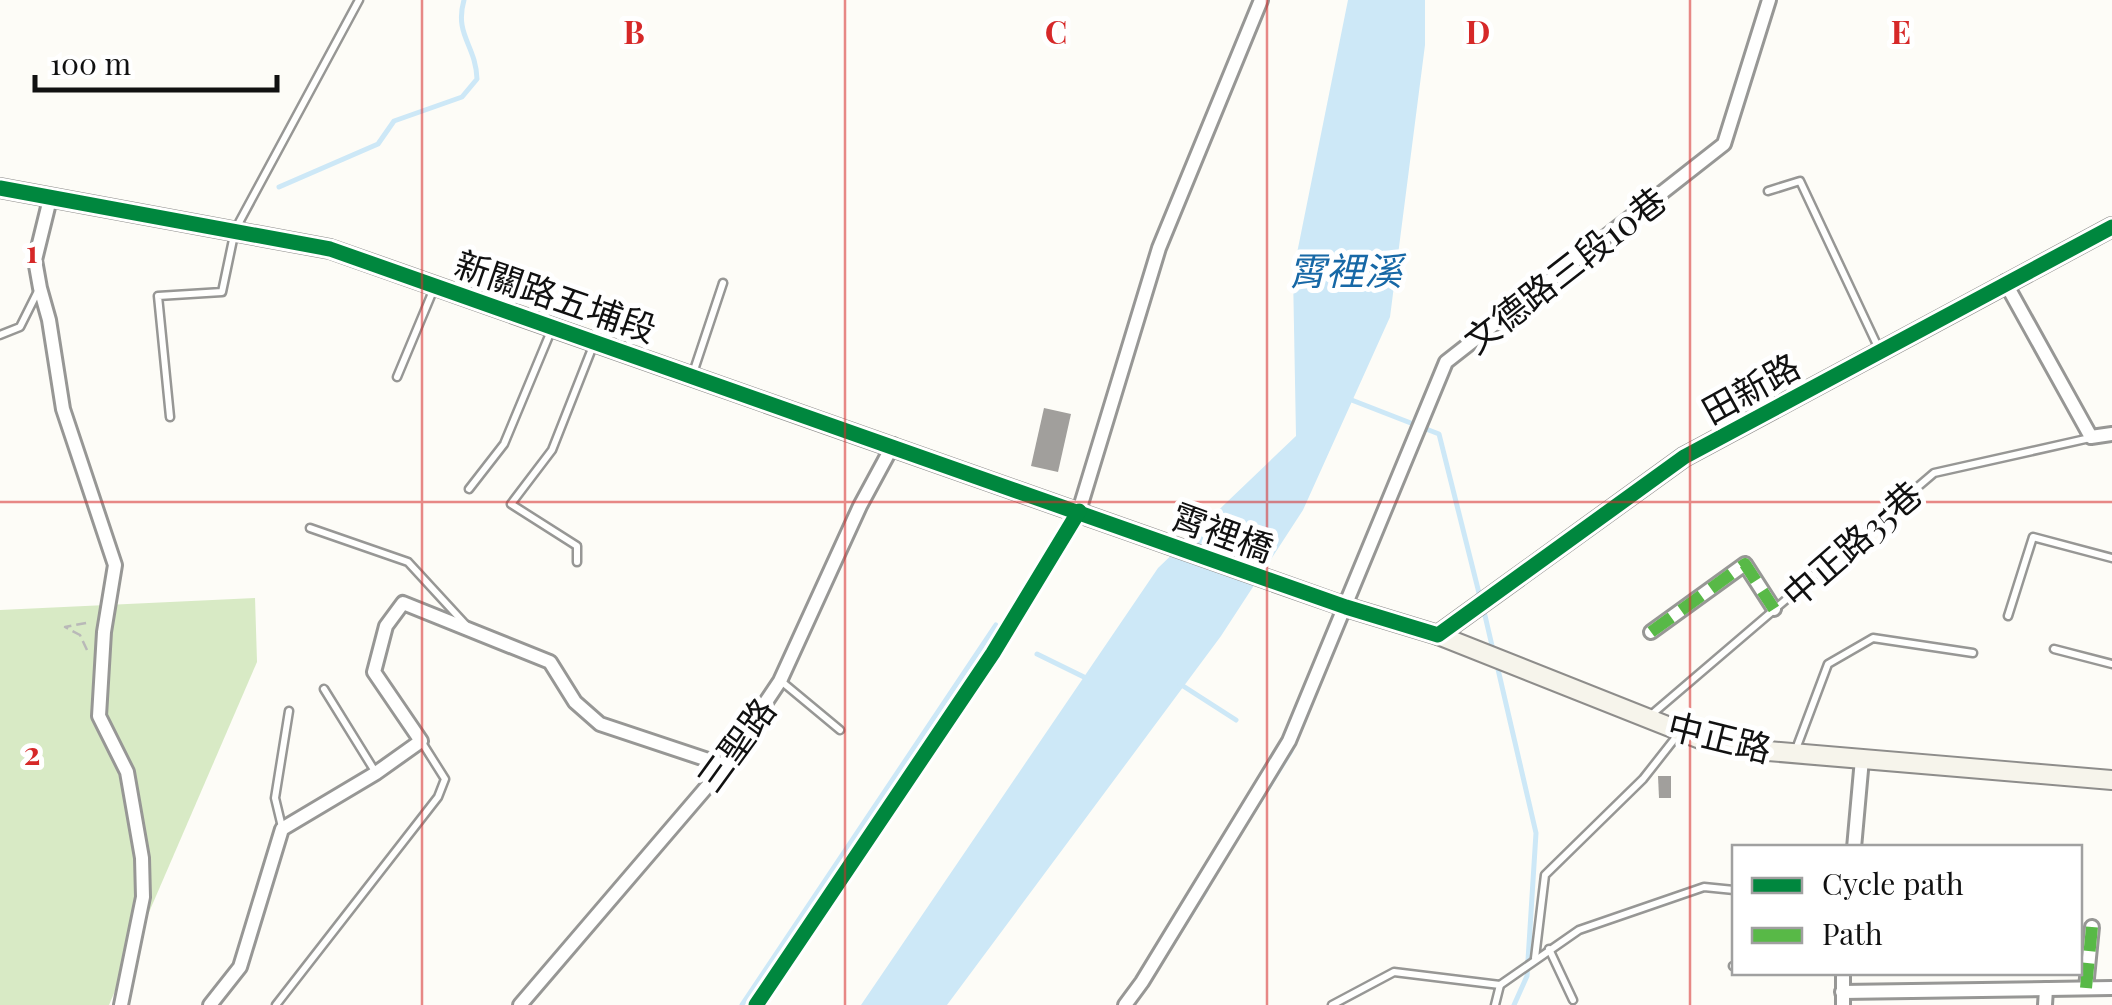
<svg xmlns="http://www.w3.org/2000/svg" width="2112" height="1005" viewBox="0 0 2112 1005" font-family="'Playfair Display','Noto Sans TC',serif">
<rect width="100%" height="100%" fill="#fdfcf7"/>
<polygon fill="#d8eac5" points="255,598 257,662 109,1005 0,1005 0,610"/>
<polygon fill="#cde8f7" points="1348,0 1425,0 1425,45 1390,317 1303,510 1221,636 947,1005 861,1005 1158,568 1296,436 1293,273"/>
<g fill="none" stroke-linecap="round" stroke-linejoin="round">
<g stroke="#cde8f7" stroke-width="5">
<path d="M279 187 378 144 394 121 462 97 477 79C476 45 454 35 464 0"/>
<polyline points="1349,399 1439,434 1480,597"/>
<polyline points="1483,607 1493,650"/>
<polyline points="1037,654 1088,679"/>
<polyline points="1497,665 1536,833 1527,976 1514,1005"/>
<polyline points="1180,684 1236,720"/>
<polyline points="1253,812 1291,751"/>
<polyline points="1143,991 1206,890"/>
<polyline points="742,1005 996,625"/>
</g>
</g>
<g fill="#a19f9c">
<polygon points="1044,408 1071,414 1058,472 1031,466"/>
<polygon points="1658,776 1671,776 1671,798 1659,798"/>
</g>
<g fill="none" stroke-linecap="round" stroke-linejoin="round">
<g stroke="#979795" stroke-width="11">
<g id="lane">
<polyline points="1768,191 1800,181 1879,349"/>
<polyline points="0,335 20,327 39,289"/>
<polyline points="693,373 723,283"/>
<polyline points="397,377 435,286"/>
<polyline points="170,417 158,296 222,292 235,230 359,0"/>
<polyline points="469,489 504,444 551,331"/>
<polyline points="310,528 408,562 466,625"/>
<polyline points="577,562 577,546 511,504 552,450 593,346"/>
<polyline points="2008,616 2033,537 2112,558"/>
<polyline points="2054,649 2112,664"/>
<polyline points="781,681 840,730"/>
<polyline points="324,689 376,773"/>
<polyline points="1651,715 1934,473 2090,438"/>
<polyline points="1796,749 1828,664 1873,638 1973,653"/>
<polyline points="282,827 275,798 289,711"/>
<polyline points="1549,949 1573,1000"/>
<polyline points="1535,958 1545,875 1643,779 1680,732"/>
<polyline points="1733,966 1734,966"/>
<polyline points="276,1005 438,797 445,779 421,741"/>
<polyline points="1332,1005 1394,972 1500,985 1579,930 1704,887 1734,890"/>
<polyline points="1495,1005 1500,985"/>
</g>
</g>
<g stroke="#979795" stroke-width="18">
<g id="street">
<polyline points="50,199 35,260 40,288 49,320 63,409 115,565 104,632 99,716 127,772 142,858 143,897 121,1005"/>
<polyline points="2005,282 2091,437 2112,434"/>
<polyline points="1651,632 1745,564 1774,609"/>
<polyline points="1854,848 1862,759"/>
<polyline points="2086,988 2092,927"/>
<polyline points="1842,992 2112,988"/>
<polyline points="210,1005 240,967 282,829 376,773 421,741 374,672 386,626 403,603 550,662 575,702 600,724 723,765"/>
<polyline points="520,1005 717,775 780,681 860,506 893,445"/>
<polyline points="756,1005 993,653 1079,511 1159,248 1261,0"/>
<polyline points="1125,1005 1142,982 1289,741 1446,362 1724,144 1769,0"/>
<polyline points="1843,1005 1843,972"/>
<polyline points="2045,1005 2046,989"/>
</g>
</g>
<g stroke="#8e8d8b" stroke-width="22">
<g id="secondary">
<polyline points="0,188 330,249 1346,607 1438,635 1700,739 1768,751 2112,780"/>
<polyline points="1438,635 1684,457 2112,227"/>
</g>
</g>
<polyline stroke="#b9b9b8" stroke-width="2.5" stroke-dasharray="10 5" stroke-linecap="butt" points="87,650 80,635 65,627 91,622"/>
<use href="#lane" stroke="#fffffe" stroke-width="6"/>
<use href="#street" stroke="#fffffe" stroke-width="12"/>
<use href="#secondary" stroke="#f6f4eb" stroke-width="18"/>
<g stroke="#58b947" stroke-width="12" stroke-dasharray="25 12" stroke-linecap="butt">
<polyline points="1651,632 1745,564 1774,609"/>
<polyline points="2086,988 2092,927"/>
</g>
<g stroke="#fff" stroke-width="21">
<g id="cycleway">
<polyline points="0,188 330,249 1346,607 1438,635 1684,457 2112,227"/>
<polyline points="756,1005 993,653 1079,511"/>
</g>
</g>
<use href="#cycleway" stroke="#00873e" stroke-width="15"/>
</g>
<path fill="none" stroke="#d62828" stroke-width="2.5" stroke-opacity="0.55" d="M422 0V1005M845 0V1005M1267 0V1005M1690 0V1005M0 502H2112"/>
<g text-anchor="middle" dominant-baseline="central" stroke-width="10" stroke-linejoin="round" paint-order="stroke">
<g font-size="35" fill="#111" stroke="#fff">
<text transform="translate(1564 269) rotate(-38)">文德路三段10巷</text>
<text transform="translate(556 295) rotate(19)">新關路五埔段</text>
<text transform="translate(1750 387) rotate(-29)">田新路</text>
<text transform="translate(1223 531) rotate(20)">霄裡橋</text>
<text transform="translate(1851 543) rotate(-41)">中正路35巷</text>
<text transform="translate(1720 736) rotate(14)">中正路</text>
<text transform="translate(735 744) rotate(-54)">三聖路</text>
</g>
<g font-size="38" font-style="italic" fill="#1768a6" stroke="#fff">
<text x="1345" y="269">霄裡溪</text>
</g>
</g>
<g font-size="32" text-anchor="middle" font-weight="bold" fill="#d62828" stroke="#fff" stroke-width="10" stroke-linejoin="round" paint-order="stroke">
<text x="634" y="44">B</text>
<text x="1056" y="44">C</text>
<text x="1478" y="44">D</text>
<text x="1901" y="44">E</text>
<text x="32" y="263">1</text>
<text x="32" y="765">2</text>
</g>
<rect x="1732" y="845" width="350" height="130" fill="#ffffff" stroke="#a0a0a0" stroke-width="2.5"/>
<rect x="1752" y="878" width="50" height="15" fill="#00873e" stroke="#a0a0a0" stroke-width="2.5"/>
<text x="1822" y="895" font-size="30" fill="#111111">Cycle path</text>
<rect x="1752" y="928" width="50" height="15" fill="#58b947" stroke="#a0a0a0" stroke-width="2.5"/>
<text x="1822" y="945" font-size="30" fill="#111111">Path</text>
<path d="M35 75v15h242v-15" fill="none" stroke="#111111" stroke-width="5"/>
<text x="50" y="75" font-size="30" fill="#111111" stroke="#ffffff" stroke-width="8" paint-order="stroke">100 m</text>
</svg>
